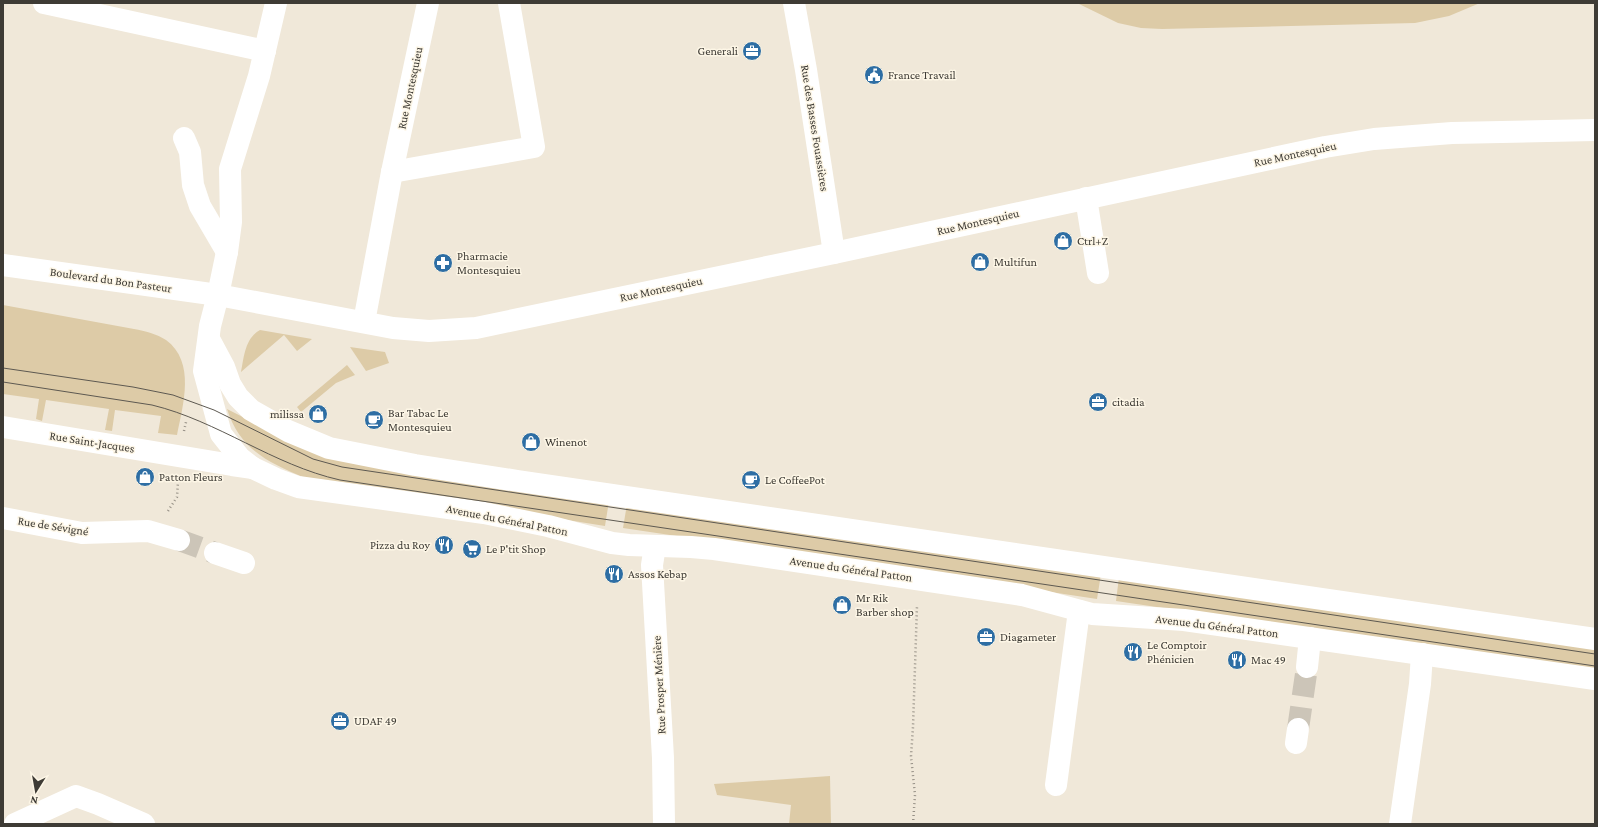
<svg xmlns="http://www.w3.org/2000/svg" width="1598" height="827" viewBox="0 0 1598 827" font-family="'Crimson Pro',serif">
<rect width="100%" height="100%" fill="#f0e8d9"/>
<g fill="#ddcba7">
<polygon points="1077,3 1480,3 1449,16 1415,23 1162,29 1141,28 1118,23"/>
<path d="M3 305 134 329C145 331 157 334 166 340 196 362 183 405 177 435L158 433 161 416 115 410 112 431 105 430 109 409 46 400 42 421 36 419 39 399 3 394Z"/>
<path d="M260 330 312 339 297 351 284 335 241 372C244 357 245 338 260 330Z"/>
<polygon points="350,347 385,352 389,363 366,371"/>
<polygon points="347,365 355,375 336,383 301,412 297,407"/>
<path d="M227 409 290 441 609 501 605 526 305 478C268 462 240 450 227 409Z"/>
<polygon points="627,504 1101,574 1097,599 623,528"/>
<polygon points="1119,577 1595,647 1595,672 1116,601"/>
<polygon points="830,776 831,824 789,824 791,805 717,795 714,784"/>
</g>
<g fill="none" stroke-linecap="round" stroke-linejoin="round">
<g stroke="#ccc5b8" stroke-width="22" stroke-dasharray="22 11" stroke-linecap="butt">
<polyline points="179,540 215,553"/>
<polyline points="1298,729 1307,667"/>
</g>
<g stroke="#969086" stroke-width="2.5" stroke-dasharray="1 3" stroke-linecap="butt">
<polyline points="184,431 186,422"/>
<polyline points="168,511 177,497 178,482"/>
<polyline points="913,824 915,795 911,756 913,727 917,606"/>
</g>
<g stroke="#fff" stroke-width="22">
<polyline points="44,3 265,51"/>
<polyline points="276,3 259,76 230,169 231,222 227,252 218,295 210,326 204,371 221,434 240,458 253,468 276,479 298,487 484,513 548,526 612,543 629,545 691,547 714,549 1022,595 1092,614 1184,620 1595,679"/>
<polyline points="794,3 806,70 834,253"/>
<polyline points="184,138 190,152 193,185 200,206 227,252"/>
<polyline points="392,172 534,147 509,3"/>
<polyline points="1086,198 1098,273"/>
<polyline points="3,265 218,295 393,328 429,331 476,328 834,253 1325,147 1374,139 1452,133 1595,130"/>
<polyline points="364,322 392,172 428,3"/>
<polyline points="209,339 224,367 230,384 238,397 251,410 288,431 329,448 415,465 518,481 1595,639"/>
<polyline points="3,427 232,465 253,468"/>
<polyline points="3,518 82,533 148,531 179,540"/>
<polyline points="655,546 652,565 663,758 664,824"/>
<polyline points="215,553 244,563"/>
<polyline points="1307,667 1310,638"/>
<polyline points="1296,743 1298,729"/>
<polyline points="1056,785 1079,611"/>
<polyline points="15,824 76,796 98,804 144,824"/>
<polyline points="1400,824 1420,684 1422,654"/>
</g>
<g stroke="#5d5951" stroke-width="1">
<polyline points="3,368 133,387 173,395 214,410 313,459 342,467 1595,654"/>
<path d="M3 382 152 405C218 421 273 465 340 480L1595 666"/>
</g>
</g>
<defs>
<g id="office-disc" transform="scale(1)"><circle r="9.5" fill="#2e6ea4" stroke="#fdf6e6"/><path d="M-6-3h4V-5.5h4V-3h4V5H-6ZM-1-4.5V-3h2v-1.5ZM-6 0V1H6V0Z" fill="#fff"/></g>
<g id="civic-disc" transform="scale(1)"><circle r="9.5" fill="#2e6ea4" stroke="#fdf6e6"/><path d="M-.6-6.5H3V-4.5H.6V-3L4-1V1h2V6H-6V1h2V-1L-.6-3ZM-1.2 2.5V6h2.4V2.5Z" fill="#fff"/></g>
<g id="shop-disc" transform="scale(1)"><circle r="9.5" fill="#2e6ea4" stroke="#fdf6e6"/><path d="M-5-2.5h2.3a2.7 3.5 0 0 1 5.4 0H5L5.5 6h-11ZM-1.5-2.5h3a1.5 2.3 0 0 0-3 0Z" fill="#fff"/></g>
<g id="pharmacy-disc" transform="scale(1)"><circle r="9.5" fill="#2e6ea4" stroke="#fdf6e6"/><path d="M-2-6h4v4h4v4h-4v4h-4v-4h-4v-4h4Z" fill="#fff"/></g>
<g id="cafe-disc" transform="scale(1)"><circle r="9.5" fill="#2e6ea4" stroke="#fdf6e6"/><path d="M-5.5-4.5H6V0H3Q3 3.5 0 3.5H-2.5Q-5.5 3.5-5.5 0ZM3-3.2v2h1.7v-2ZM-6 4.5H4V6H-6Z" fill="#fff"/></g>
<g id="restaurant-disc" transform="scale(1)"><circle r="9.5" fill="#2e6ea4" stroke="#fdf6e6"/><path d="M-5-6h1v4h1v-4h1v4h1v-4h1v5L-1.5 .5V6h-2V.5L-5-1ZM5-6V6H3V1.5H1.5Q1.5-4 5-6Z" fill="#fff"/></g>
<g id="supermarket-disc" transform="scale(1)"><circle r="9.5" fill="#2e6ea4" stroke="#fdf6e6"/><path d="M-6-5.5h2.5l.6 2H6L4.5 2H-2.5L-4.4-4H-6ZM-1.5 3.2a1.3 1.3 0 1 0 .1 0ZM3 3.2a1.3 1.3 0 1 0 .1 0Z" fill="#fff"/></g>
</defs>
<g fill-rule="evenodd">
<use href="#office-disc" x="752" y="51"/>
<use href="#civic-disc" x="874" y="75"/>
<use href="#shop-disc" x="1063" y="241"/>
<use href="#shop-disc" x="980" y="262"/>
<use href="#pharmacy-disc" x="443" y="263"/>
<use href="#office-disc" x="1098" y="402"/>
<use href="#shop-disc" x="318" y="414"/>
<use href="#cafe-disc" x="374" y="420"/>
<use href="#shop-disc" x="531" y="442"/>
<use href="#shop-disc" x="145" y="477"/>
<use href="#cafe-disc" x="751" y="480"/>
<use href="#restaurant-disc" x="444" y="545"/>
<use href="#supermarket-disc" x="472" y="549"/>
<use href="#restaurant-disc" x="614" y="574"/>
<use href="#shop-disc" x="842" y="605"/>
<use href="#office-disc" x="986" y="637"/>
<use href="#restaurant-disc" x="1133" y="652"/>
<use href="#restaurant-disc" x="1237" y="660"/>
<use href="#office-disc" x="340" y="721"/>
</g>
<g text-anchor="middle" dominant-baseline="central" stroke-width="3" stroke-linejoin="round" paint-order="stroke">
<g font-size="12" fill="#3e3b35" stroke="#fdf6e6" text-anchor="start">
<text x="738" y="51" text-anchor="end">Generali</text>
<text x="888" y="75">France Travail</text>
<text x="1077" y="241">Ctrl+Z</text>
<text x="457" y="256">Pharmacie<tspan x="457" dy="14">Montesquieu</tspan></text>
<text x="994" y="262">Multifun</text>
<text x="1112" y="402">citadia</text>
<text x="388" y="413">Bar Tabac Le<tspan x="388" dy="14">Montesquieu</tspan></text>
<text x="304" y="414" text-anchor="end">milissa</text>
<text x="545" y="442">Winenot</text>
<text x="159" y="477">Patton Fleurs</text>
<text x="765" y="480">Le CoffeePot</text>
<text x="430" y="545" text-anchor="end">Pizza du Roy</text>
<text x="486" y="549">Le P'tit Shop</text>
<text x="628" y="574">Assos Kebap</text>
<text x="856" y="598">Mr Rik<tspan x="856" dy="14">Barber shop</tspan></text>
<text x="1000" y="637">Diagameter</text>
<text x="1147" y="645">Le Comptoir<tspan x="1147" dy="14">Phénicien</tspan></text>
<text x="1251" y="660">Mac 49</text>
<text x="354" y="721">UDAF 49</text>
</g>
<g font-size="12" fill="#3e3b35" stroke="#fdf6e6">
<text transform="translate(410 88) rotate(-78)">Rue Montesquieu</text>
<text transform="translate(815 128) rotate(81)">Rue des Basses Fouassières</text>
<text transform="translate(1295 154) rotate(-12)">Rue Montesquieu</text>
<text transform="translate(978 222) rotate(-13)">Rue Montesquieu</text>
<text transform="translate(111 280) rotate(8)">Boulevard du Bon Pasteur</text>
<text transform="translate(661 289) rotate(-12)">Rue Montesquieu</text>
<text transform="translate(92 442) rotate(9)">Rue Saint-Jacques</text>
<text transform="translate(507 520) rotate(11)">Avenue du Général Patton</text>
<text transform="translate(53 526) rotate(9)">Rue de Sévigné</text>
<text transform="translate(851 569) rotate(8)">Avenue du Général Patton</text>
<text transform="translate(1217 626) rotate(7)">Avenue du Général Patton</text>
<text transform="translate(659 685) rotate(-93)">Rue Prosper Ménière</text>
</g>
</g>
<rect width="1598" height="827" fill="none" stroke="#3e3b35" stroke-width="8"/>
<g transform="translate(36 791) rotate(191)" stroke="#fdf6e6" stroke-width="3" paint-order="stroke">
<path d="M0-3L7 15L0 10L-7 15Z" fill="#3e3b35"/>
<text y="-6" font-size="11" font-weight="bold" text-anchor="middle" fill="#3e3b35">N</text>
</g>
</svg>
